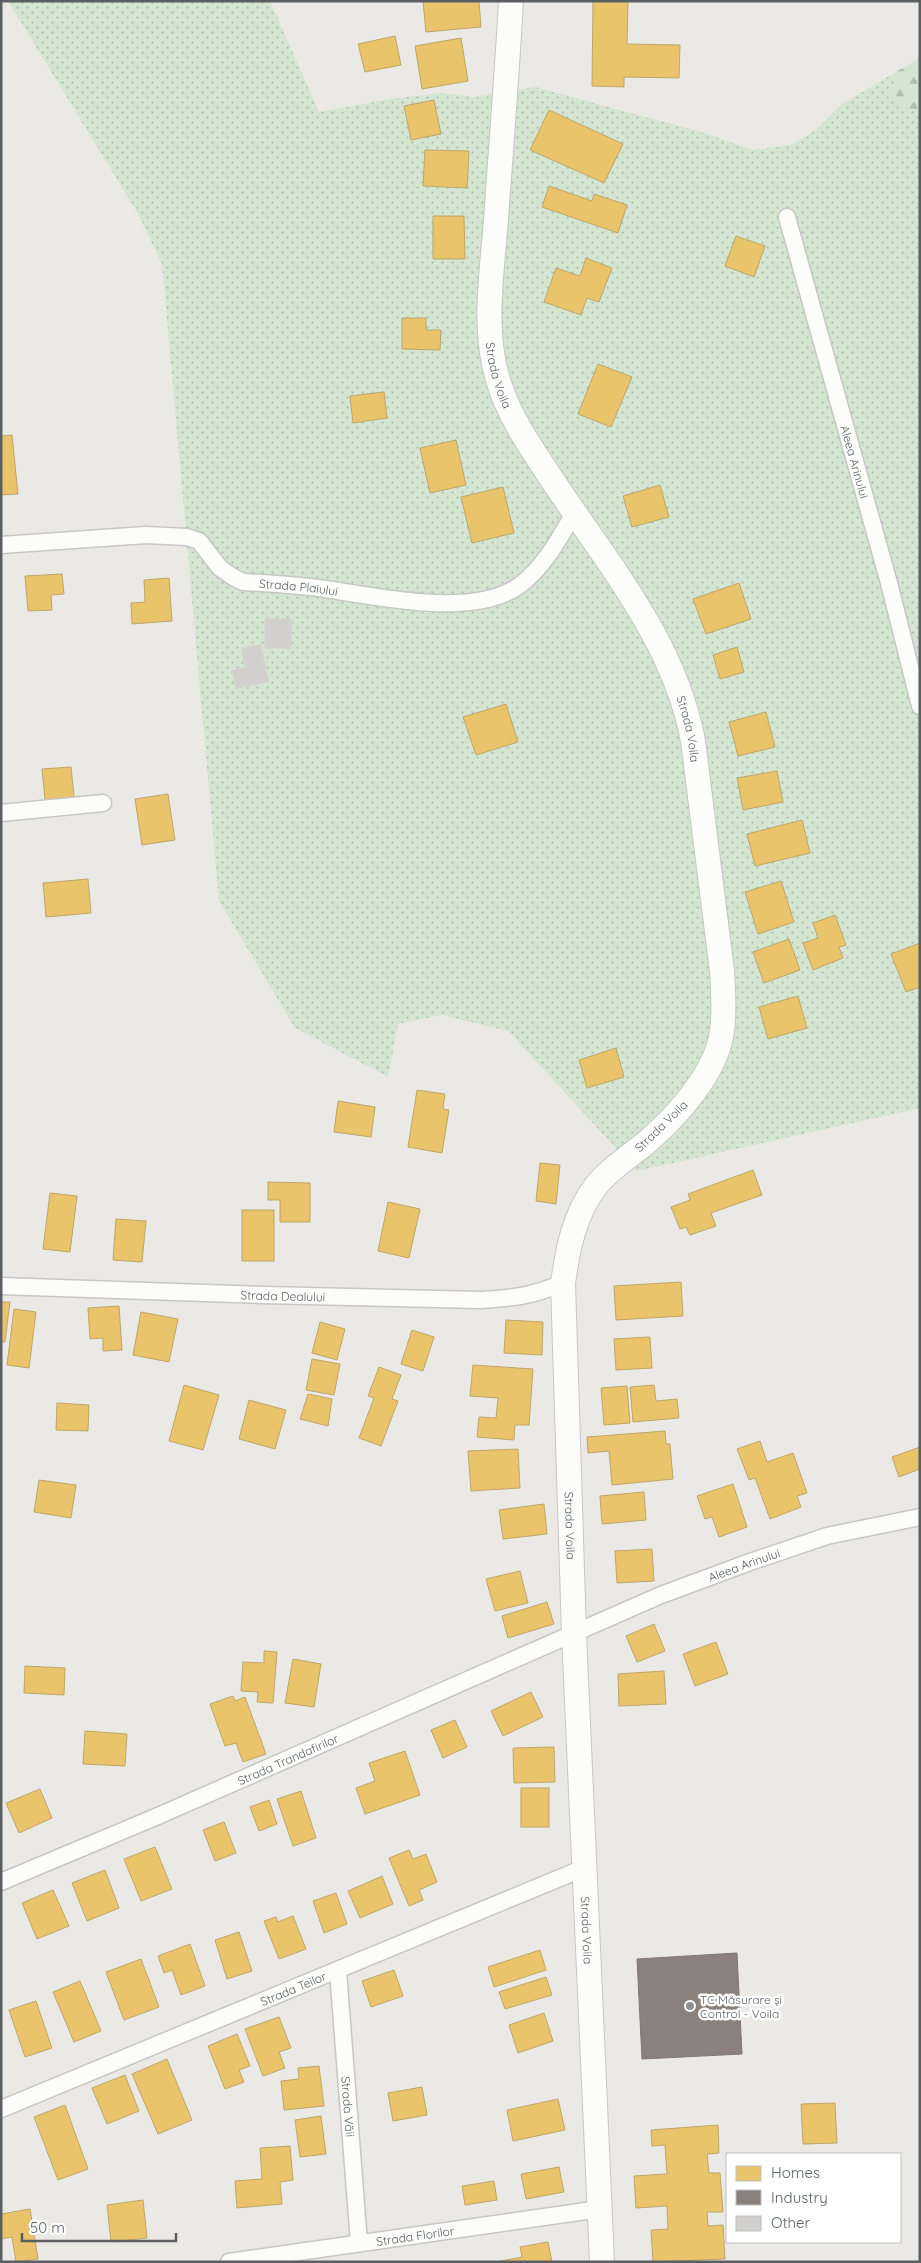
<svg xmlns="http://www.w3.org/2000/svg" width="921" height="2263" viewBox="0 0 921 2263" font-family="Quicksand,sans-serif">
<defs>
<pattern id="grass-dots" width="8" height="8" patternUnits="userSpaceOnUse" patternTransform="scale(1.25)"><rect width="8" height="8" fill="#d4e5d2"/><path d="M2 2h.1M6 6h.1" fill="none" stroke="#afbdae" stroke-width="1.8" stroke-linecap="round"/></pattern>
<pattern id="forest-firs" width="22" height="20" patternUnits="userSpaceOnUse" patternTransform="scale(1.25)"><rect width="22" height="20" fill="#d4e5d2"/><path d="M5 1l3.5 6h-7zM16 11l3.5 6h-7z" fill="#afbdae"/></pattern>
</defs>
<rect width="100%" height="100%" fill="#ebe9e5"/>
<polygon fill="url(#grass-dots)" points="8,1 270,1 319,112 390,99 441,93 474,97 535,87 708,134 752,150 791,145 816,130 842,104 920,58 920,1108 637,1171 508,1031 442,1015 398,1024 388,1077 295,1028 219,901 162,264 137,212"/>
<polygon fill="url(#forest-firs)" points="920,58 920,114 890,100 896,72"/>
<g fill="#e9c46a" stroke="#bea668">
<polygon points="423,1 479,1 481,27 426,32"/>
<polygon points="593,1 628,1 627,44 680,45 679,78 624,77 624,87 592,86"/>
<polygon points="395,36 401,65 365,72 358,44"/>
<polygon points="461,38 468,81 422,89 415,46"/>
<polygon points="434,100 441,134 411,140 404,106"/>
<polygon points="549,110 623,144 604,183 530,150"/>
<polygon points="425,150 469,151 467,188 423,186"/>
<polygon points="549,186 592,201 594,194 627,205 618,233 542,207"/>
<polygon points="433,216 464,216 465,259 433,259"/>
<polygon points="736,236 765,246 754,277 725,266"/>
<polygon points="586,258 612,268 599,302 587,298 581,315 544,302 556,268 580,276"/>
<polygon points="402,318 426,318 426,330 441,330 440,350 402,349"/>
<polygon points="598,364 632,377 611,427 578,414"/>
<polygon points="384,392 387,418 353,423 350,396"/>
<polygon points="12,435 18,494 1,495 1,436"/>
<polygon points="456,440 466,485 430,493 420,448"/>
<polygon points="660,485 669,517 632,527 623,496"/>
<polygon points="503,487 514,533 472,543 461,497"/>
<polygon points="62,574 64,594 51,595 52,610 28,611 25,576"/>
<polygon points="169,578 172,621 132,624 131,603 145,602 144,580"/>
<polygon points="739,583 751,619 706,634 693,599"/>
<polygon points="737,647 744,672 720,679 713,655"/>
<polygon points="506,704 518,742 476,755 463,717"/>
<polygon points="766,712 775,747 738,756 729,722"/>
<polygon points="71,767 74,797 45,800 42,769"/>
<polygon points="777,771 783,802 743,810 737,778"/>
<polygon points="168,794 175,840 142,845 135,799"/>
<polygon points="802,820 810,853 755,866 747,834"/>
<polygon points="88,879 91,913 46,917 43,883"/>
<polygon points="781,881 794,922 758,934 745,892"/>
<polygon points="835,915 846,945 839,947 843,958 813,970 803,943 818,938 813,923"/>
<polygon points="789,939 800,970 764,983 753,952"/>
<polygon points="920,943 920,987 906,992 891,954"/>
<polygon points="798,996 807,1028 768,1039 759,1007"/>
<polygon points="616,1048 624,1077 587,1088 579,1060"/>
<polygon points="417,1090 445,1094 443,1109 449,1110 442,1153 408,1147"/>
<polygon points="338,1101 375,1107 371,1137 334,1132"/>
<polygon points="540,1163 560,1165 556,1204 536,1201"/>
<polygon points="753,1170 762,1195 711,1213 716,1226 690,1235 686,1227 680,1229 671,1207 690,1200 688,1194"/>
<polygon points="268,1182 310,1183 310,1222 280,1222 280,1200 268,1200"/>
<polygon points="50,1193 77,1196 70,1252 43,1249"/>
<polygon points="388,1202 420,1209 409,1258 378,1251"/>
<rect x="242" y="1210" width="32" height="51"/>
<polygon points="116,1219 146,1221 142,1262 113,1260"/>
<polygon points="681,1282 683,1316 616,1320 614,1286"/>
<polygon points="1,1302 10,1302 5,1342 1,1342"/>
<polygon points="119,1306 122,1350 103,1351 103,1338 90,1339 88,1308"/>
<polygon points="14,1309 36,1312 29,1368 7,1365"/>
<polygon points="141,1312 178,1319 169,1362 133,1355"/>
<polygon points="506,1320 543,1322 542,1355 504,1353"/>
<polygon points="320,1322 345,1329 337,1360 312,1353"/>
<polygon points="412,1330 434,1337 423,1371 401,1364"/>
<polygon points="650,1337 652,1368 616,1370 614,1339"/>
<polygon points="312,1359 340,1364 334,1395 306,1390"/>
<polygon points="473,1365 533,1369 529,1425 515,1425 514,1440 477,1437 479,1417 496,1418 498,1398 470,1396"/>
<polygon points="379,1367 401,1375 392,1399 398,1401 381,1446 359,1438 374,1398 368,1396"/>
<polygon points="184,1385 219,1395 203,1450 169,1441"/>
<polygon points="654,1385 656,1401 677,1399 679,1418 633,1422 630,1387"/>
<polygon points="627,1386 630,1423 604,1425 601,1388"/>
<polygon points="308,1394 332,1399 328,1426 300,1419"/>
<polygon points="249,1400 286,1410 275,1449 239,1439"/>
<polygon points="57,1403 89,1405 88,1431 56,1430"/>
<polygon points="665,1431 666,1444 670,1444 673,1479 612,1485 609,1451 588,1453 587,1437"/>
<polygon points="760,1441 767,1462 793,1453 807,1493 797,1496 801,1507 770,1519 755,1478 749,1480 737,1449"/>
<polygon points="920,1447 920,1469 899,1477 892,1457"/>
<polygon points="518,1449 520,1488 471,1491 468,1451"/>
<polygon points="39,1480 76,1485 71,1518 34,1512"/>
<polygon points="733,1484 747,1527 719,1537 712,1517 705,1519 697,1496"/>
<polygon points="644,1492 646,1520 602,1524 600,1496"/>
<polygon points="544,1504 547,1534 503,1539 499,1510"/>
<polygon points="652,1549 654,1581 617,1583 615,1551"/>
<polygon points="520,1571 528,1603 495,1611 486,1579"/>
<polygon points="547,1602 554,1624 508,1638 502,1616"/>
<polygon points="654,1624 665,1651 637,1662 626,1636"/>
<polygon points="716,1642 728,1674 695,1686 683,1654"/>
<polygon points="264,1651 277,1652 273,1703 257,1702 258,1692 241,1691 243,1662 264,1663"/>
<polygon points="293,1659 321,1664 314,1707 285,1703"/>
<polygon points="25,1666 65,1668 64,1695 24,1693"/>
<polygon points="664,1671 666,1704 619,1706 618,1674"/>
<polygon points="531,1692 543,1717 503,1736 491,1711"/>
<polygon points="233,1696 235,1701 245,1697 266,1754 243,1762 236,1743 225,1746 210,1704"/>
<polygon points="455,1720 467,1747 443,1758 431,1730"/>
<polygon points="85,1731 127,1734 125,1766 83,1764"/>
<polygon points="554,1747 555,1782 514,1783 513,1748"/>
<polygon points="405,1751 420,1795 365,1814 356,1788 375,1781 369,1763"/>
<rect x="521" y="1788" width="28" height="39"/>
<polygon points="40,1789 52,1818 19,1833 6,1803"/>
<polygon points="301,1791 316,1838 293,1846 277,1799"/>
<polygon points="269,1800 277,1824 259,1831 250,1807"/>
<polygon points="224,1822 236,1853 215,1861 203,1830"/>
<polygon points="155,1847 172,1889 141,1901 124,1859"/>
<polygon points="409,1850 413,1859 426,1854 437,1882 419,1890 423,1900 409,1906 389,1858"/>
<polygon points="105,1870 119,1908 87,1921 72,1883"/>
<polygon points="382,1876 393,1904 360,1918 348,1891"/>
<polygon points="53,1890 69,1926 37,1939 22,1903"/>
<polygon points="336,1893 347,1924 324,1933 313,1901"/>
<polygon points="293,1916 306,1949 279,1959 264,1921 276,1917 278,1922"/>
<polygon points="239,1932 252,1971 227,1979 215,1940"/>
<polygon points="190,1944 205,1986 181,1995 172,1970 164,1973 158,1956"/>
<polygon points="540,1950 546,1970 494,1987 488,1967"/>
<polygon points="141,1959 159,2007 124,2020 106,1972"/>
<polygon points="394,1970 403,1996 371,2007 362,1981"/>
<polygon points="546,1977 552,1995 505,2009 499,1992"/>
<polygon points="80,1981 101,2031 74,2042 53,1992"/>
<polygon points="36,2001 52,2048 25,2057 9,2010"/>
<polygon points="544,2013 553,2041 518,2053 509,2025"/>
<polygon points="279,2017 291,2048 279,2052 285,2068 263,2076 245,2029"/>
<polygon points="237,2034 250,2066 239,2070 244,2082 225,2089 208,2046"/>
<polygon points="167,2059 192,2120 158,2134 132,2074"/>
<polygon points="319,2066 324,2106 284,2110 281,2081 299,2079 298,2068"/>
<polygon points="125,2075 139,2111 107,2124 92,2088"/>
<polygon points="422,2087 427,2115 393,2121 388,2093"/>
<polygon points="558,2099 565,2130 513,2141 507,2110"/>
<polygon points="835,2103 837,2143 803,2144 801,2104"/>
<polygon points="65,2105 88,2169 58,2180 34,2117"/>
<polygon points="321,2116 326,2154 300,2157 295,2120"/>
<polygon points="718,2125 719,2153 707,2154 709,2173 720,2173 723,2212 707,2212 708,2226 723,2225 725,2259 653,2262 651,2230 668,2229 667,2206 636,2208 634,2176 667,2174 665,2145 652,2146 651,2130"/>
<polygon points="290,2146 293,2180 280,2182 282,2204 237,2208 235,2181 262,2179 260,2148"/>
<polygon points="559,2167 564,2192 526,2199 521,2174"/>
<polygon points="494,2181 497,2200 465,2205 462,2186"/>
<polygon points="143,2200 147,2238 111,2242 107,2205"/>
<polygon points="30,2209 38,2259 16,2262 12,2237 1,2239 1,2214"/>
<polygon points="548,2242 552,2262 496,2262 522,2257 520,2247"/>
</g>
<polygon fill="#8a817c" stroke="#7c7774" points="737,1953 742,2054 642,2059 637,1959"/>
<g fill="#d1d0ce" stroke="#dad8d4">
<polygon points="265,618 292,619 291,649 264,648"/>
<polygon points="261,644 269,682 236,689 232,670 245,667 241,648"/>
</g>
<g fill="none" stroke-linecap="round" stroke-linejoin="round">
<g stroke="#c7c6c6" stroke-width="19">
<g id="street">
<path id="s1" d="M787 217 889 583 920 706"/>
<path id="s2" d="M1 545 146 535 187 537 199 541 220 568 233 577 243 582C266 583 289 585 311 587 368 594 471 621 520 585 544 567 559 539 574 513"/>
<polyline points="1,813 103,803"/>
<path id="s3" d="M1 1286 264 1295 480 1300C515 1298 531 1296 563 1283"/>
<path id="s4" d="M1 1882 158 1816 661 1595 750 1562 827 1536 920 1517"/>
<path id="s5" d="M338 1971 359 2243"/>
<path id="s6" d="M1 2109 584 1868"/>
<path id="s7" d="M229 2262 600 2209"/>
</g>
</g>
<g stroke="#c6c6c6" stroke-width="26">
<g id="secondary">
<path id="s8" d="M511 1C507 74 501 147 496 220 492 273 482 332 499 383 510 419 534 452 555 484 609 565 675 643 693 741L722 971C723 991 725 1011 722 1031 717 1072 677 1116 647 1142 630 1156 609 1169 595 1187 574 1216 568 1248 563 1283L574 1634 602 2262"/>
</g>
</g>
<use href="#street" stroke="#fcfcfb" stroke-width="16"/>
<use href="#secondary" stroke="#fcfcfb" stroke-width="24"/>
</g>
<circle fill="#8d8f90" stroke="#fff" stroke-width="2" cx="690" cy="2006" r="5"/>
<g text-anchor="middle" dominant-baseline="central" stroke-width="5" stroke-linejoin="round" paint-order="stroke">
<g font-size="12" fill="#5b5f62" stroke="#fff">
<text stroke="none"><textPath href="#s8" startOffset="376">Strada Voila</textPath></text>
<text stroke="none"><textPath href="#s1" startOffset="254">Aleea Arinului</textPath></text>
<text stroke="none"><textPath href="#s2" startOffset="316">Strada Plaiului</textPath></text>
<text stroke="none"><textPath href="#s8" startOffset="781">Strada Voila</textPath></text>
<text transform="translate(661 1126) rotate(-44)">Strada Voila</text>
<text stroke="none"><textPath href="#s3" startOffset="282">Strada Dealului</textPath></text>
<text stroke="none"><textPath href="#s8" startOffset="1636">Strada Voila</textPath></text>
<text stroke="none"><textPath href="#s4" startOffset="808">Aleea Arinului</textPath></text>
<text stroke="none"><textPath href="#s4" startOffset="312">Strada Trandafirilor</textPath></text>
<text stroke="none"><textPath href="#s8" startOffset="2041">Strada Voila</textPath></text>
<text stroke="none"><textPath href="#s6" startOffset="316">Strada Teilor</textPath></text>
<text stroke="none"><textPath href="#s5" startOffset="136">Strada Văii</textPath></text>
<text stroke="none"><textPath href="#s7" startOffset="188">Strada Florilor</textPath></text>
</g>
<g font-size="12" fill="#5b5f62" stroke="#fff" text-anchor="start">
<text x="700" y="1999">TC Măsurare și<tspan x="700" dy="14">Control - Voila</tspan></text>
</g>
</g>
<rect width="921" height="2263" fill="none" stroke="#5b5f62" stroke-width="5"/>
<rect x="726" y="2153" width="175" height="90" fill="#ffffff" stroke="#bdbfc0"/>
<rect x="736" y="2166" width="25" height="15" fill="#e9c46a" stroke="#bdbfc0"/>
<text x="771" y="2178" font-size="15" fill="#5b5f62">Homes</text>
<rect x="736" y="2190" width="25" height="15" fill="#8a817c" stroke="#bdbfc0"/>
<text x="771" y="2203" font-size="15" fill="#5b5f62">Industry</text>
<rect x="736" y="2216" width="25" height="15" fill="#d1d0ce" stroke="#bdbfc0"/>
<text x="771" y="2228" font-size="15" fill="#5b5f62">Other</text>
<path d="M22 2233v8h154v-8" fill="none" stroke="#5b5f62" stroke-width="2.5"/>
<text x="30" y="2233" font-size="15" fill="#5b5f62" stroke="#ffffff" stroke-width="4" paint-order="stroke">50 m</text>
</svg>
